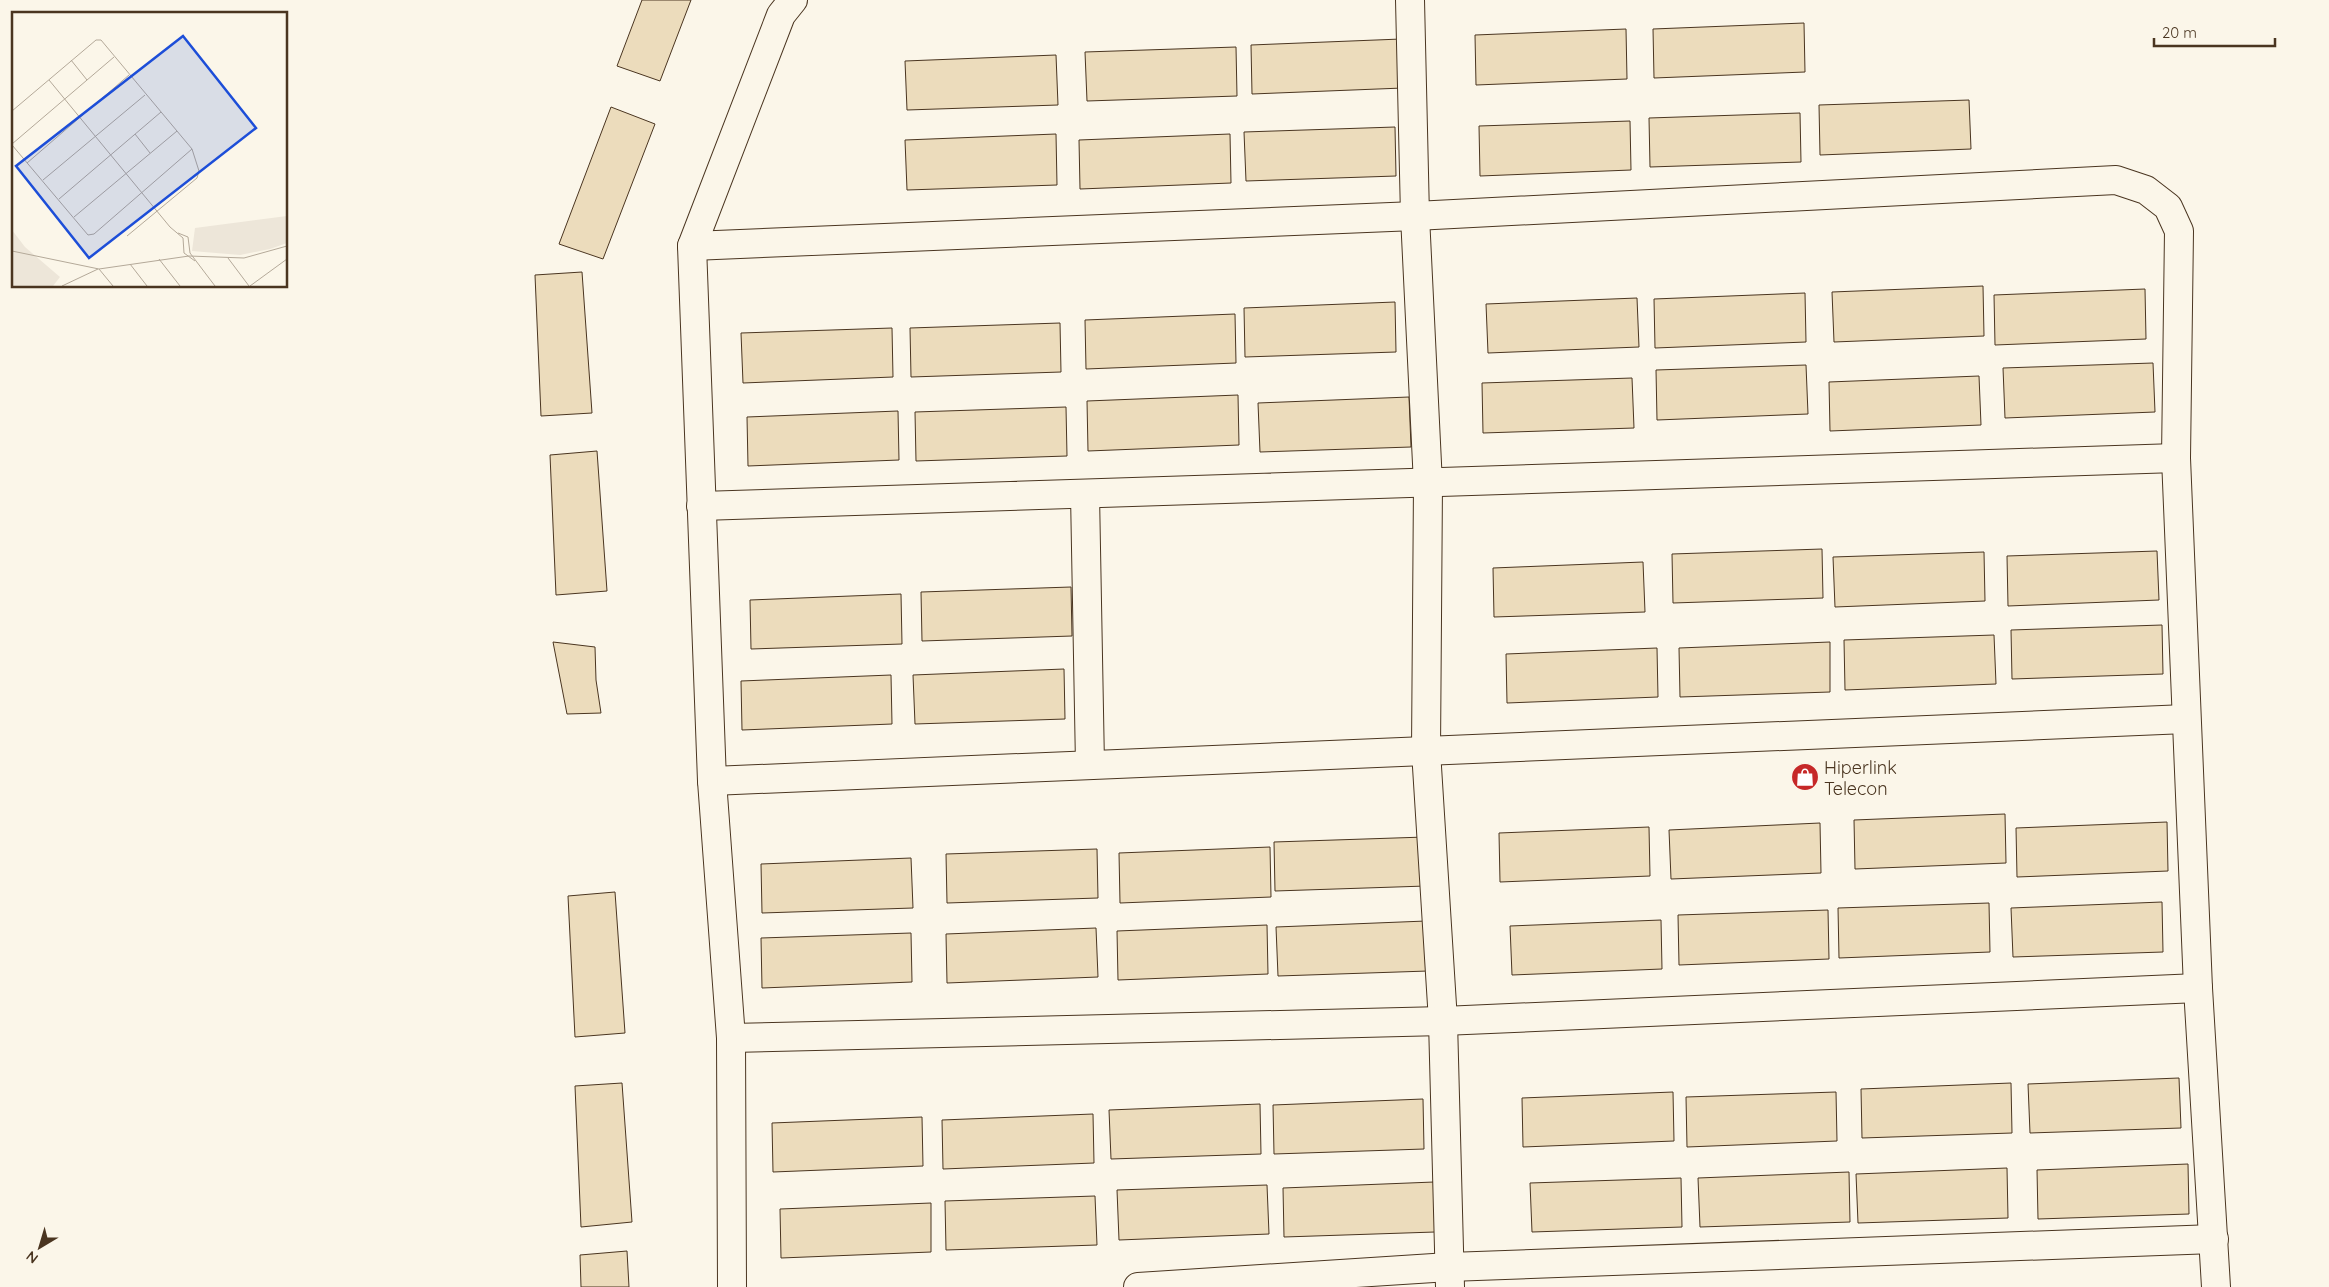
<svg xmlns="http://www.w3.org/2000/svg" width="2329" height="1287" viewBox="0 0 2329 1287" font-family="Quicksand,sans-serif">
<rect width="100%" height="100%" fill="#fbf6e9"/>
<g fill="#ecdcbc" stroke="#4a3520">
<polygon points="642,0 691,0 660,81 617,66"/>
<polygon points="1804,23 1805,72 1654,78 1653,29"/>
<polygon points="1626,29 1627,79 1476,85 1475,35"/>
<polygon points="1401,39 1403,88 1252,94 1251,45"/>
<polygon points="1236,47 1237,96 1087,101 1085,52"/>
<polygon points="1056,55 1058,105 907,110 905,61"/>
<polygon points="1969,100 1971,149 1820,155 1819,105"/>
<polygon points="611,107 655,124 603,259 559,244"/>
<polygon points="1800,113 1801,162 1650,167 1649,118"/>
<polygon points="1630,121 1631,170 1480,176 1479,126"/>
<polygon points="1395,127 1396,176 1246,181 1244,132"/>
<polygon points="1056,134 1057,185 907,190 905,140"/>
<polygon points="1230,134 1231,183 1080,189 1079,140"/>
<polygon points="582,272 592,413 541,416 535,275"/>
<polygon points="1983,286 1984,336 1834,342 1832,292"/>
<polygon points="2145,289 2146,339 1995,345 1994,295"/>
<polygon points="1805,293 1806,342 1655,348 1654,299"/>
<polygon points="1637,298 1639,347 1488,353 1486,304"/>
<polygon points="1395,302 1396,352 1245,357 1244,308"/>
<polygon points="1235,314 1236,363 1086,369 1085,320"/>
<polygon points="1060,323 1061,372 911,377 910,328"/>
<polygon points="892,328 893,377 743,383 741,333"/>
<polygon points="2153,363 2155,412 2005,418 2003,368"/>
<polygon points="1806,365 1808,414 1657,420 1656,370"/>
<polygon points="1979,376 1981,425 1830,431 1829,382"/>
<polygon points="1632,378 1634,428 1483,433 1482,383"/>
<polygon points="1238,395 1239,445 1088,451 1087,401"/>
<polygon points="1409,397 1411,447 1260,452 1258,403"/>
<polygon points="1066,407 1067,456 916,461 915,412"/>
<polygon points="898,411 899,460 748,466 747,417"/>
<polygon points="597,451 607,591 556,595 550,455"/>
<polygon points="1822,549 1823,598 1673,603 1672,554"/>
<polygon points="2157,551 2159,600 2008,606 2007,556"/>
<polygon points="1984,552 1985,601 1835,607 1833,557"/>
<polygon points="1643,562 1645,612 1494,617 1493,568"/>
<polygon points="1071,587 1072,636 922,641 921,592"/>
<polygon points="901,594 902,644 751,649 750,600"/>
<polygon points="2162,625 2163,674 2012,679 2011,630"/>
<polygon points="1994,635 1996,684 1845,690 1844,640"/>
<polygon points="553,642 595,647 596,680 601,713 567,714"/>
<polygon points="1830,642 1830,692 1680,697 1679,648"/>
<polygon points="1657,648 1658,697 1507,703 1506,654"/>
<polygon points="1064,669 1065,719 915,724 913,675"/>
<polygon points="891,675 892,724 742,730 741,681"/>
<polygon points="2005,814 2006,863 1855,869 1854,820"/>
<polygon points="2167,822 2168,871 2017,877 2016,828"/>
<polygon points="1820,823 1821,873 1671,879 1669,830"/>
<polygon points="1649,827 1650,876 1500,882 1499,833"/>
<polygon points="1425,837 1426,886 1275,891 1274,842"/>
<polygon points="1270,847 1271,897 1120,903 1119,853"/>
<polygon points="1097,849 1098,898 947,903 946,854"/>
<polygon points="911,858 913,908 762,913 761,864"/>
<polygon points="615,892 625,1033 575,1037 568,896"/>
<polygon points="2162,902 2163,952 2013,957 2011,908"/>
<polygon points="1989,903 1990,952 1839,958 1838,908"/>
<polygon points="1828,910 1829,959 1679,965 1678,915"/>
<polygon points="1661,920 1662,969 1512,975 1510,926"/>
<polygon points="1426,921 1428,971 1278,976 1276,927"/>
<polygon points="1267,925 1268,974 1118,980 1117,931"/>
<polygon points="1096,928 1098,977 947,983 946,934"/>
<polygon points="911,933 912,982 762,988 761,938"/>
<polygon points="2179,1078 2181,1128 2030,1133 2028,1084"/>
<polygon points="622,1083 632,1222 581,1227 575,1086"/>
<polygon points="2011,1083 2012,1133 1862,1138 1861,1089"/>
<polygon points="1673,1092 1674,1141 1523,1147 1522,1098"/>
<polygon points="1836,1092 1837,1141 1687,1147 1686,1097"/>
<polygon points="1423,1099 1424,1149 1274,1154 1273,1105"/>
<polygon points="1260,1104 1261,1154 1111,1159 1109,1110"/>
<polygon points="1093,1114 1094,1163 943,1169 942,1120"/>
<polygon points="922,1117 923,1166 773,1172 772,1123"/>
<polygon points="2188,1164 2189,1214 2038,1219 2037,1170"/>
<polygon points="2007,1168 2008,1218 1858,1223 1856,1174"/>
<polygon points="1849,1172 1850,1222 1700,1227 1698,1178"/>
<polygon points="1681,1178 1682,1227 1532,1232 1530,1183"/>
<polygon points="1434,1182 1435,1232 1284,1237 1283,1188"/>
<polygon points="1267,1185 1269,1234 1119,1240 1117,1190"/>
<polygon points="1095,1196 1097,1245 946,1250 945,1201"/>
<polygon points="931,1203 931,1252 781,1258 780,1209"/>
<polygon points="627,1251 629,1287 581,1287 580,1255"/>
</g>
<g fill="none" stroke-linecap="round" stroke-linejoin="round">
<g stroke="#4a3520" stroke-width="30">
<g id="minor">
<polyline points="1410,0 1415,216 1428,484 1426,751 1443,1021 1450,1287"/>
<polyline points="692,246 1415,216 2116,180 2146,190 2168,207 2179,231 2176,458 2198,988 2216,1287"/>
<polyline points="1085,494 1090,765"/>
<polyline points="701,506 2176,458"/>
<polyline points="712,781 2186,719"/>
<polyline points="731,1038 1443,1021 2198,988"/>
<polyline points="732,1287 731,1038 712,781 692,246 781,15 793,0"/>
<polyline points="1138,1287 1449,1267 2214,1239"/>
</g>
</g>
<use href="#minor" stroke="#fbf6e9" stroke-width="28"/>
</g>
<defs>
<g id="shop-disc" transform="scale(1.4375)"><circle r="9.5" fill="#c62828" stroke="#fbf6e9"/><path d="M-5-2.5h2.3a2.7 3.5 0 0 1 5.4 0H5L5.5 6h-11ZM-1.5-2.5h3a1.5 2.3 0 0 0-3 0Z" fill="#fff"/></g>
</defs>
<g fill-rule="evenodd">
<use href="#shop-disc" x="1805" y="777"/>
</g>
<g text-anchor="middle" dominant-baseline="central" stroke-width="4" stroke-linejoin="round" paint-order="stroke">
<g font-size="18" fill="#4a3520" stroke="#fbf6e9" text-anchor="start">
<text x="1824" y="767">Hiperlink<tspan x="1824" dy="21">Telecon</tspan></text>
</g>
</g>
<g transform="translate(12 12)">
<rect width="275" height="275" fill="#fbf6e9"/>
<path d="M275 204V231L258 237 228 243 180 239 183 216ZM0 218 13 235 48 265 41 274H0Z" fill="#ede6d9"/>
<path fill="none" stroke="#b4a999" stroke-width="1" d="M59 48 75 68M37 68 158 215 171 226 172 241 183 249M0 99 84 28H89L180 137 187 159 185 166 115 224M123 122 138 141M0 132 102 45M0 133 76 223 82 222 180 137M15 151 117 63M31 168 133 83M47 187 149 100M62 205 165 119M166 221 176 225 178 241 203 274M0 239 87 257 177 244 232 246 275 234M216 246 237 274M147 247 168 274M118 252 135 274M87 257 101 274M50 274 86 257M238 274 275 247"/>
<path fill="#1d4ed8" fill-opacity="0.15" stroke="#1d4ed8" stroke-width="2.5" d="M171 24 244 116 77 246 4 154Z"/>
<rect width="275" height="275" fill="none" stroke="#4a3520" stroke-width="2.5"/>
</g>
<g transform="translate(40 1247) rotate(218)" stroke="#fbf6e9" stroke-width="4" paint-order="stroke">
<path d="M0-4L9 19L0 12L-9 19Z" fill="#4a3520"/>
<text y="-8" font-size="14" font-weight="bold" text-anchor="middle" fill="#4a3520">N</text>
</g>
<path d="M2154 38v8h121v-8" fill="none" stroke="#4a3520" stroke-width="2.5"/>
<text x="2162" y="38" font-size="15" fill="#4a3520" stroke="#fbf6e9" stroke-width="4" paint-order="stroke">20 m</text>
</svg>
